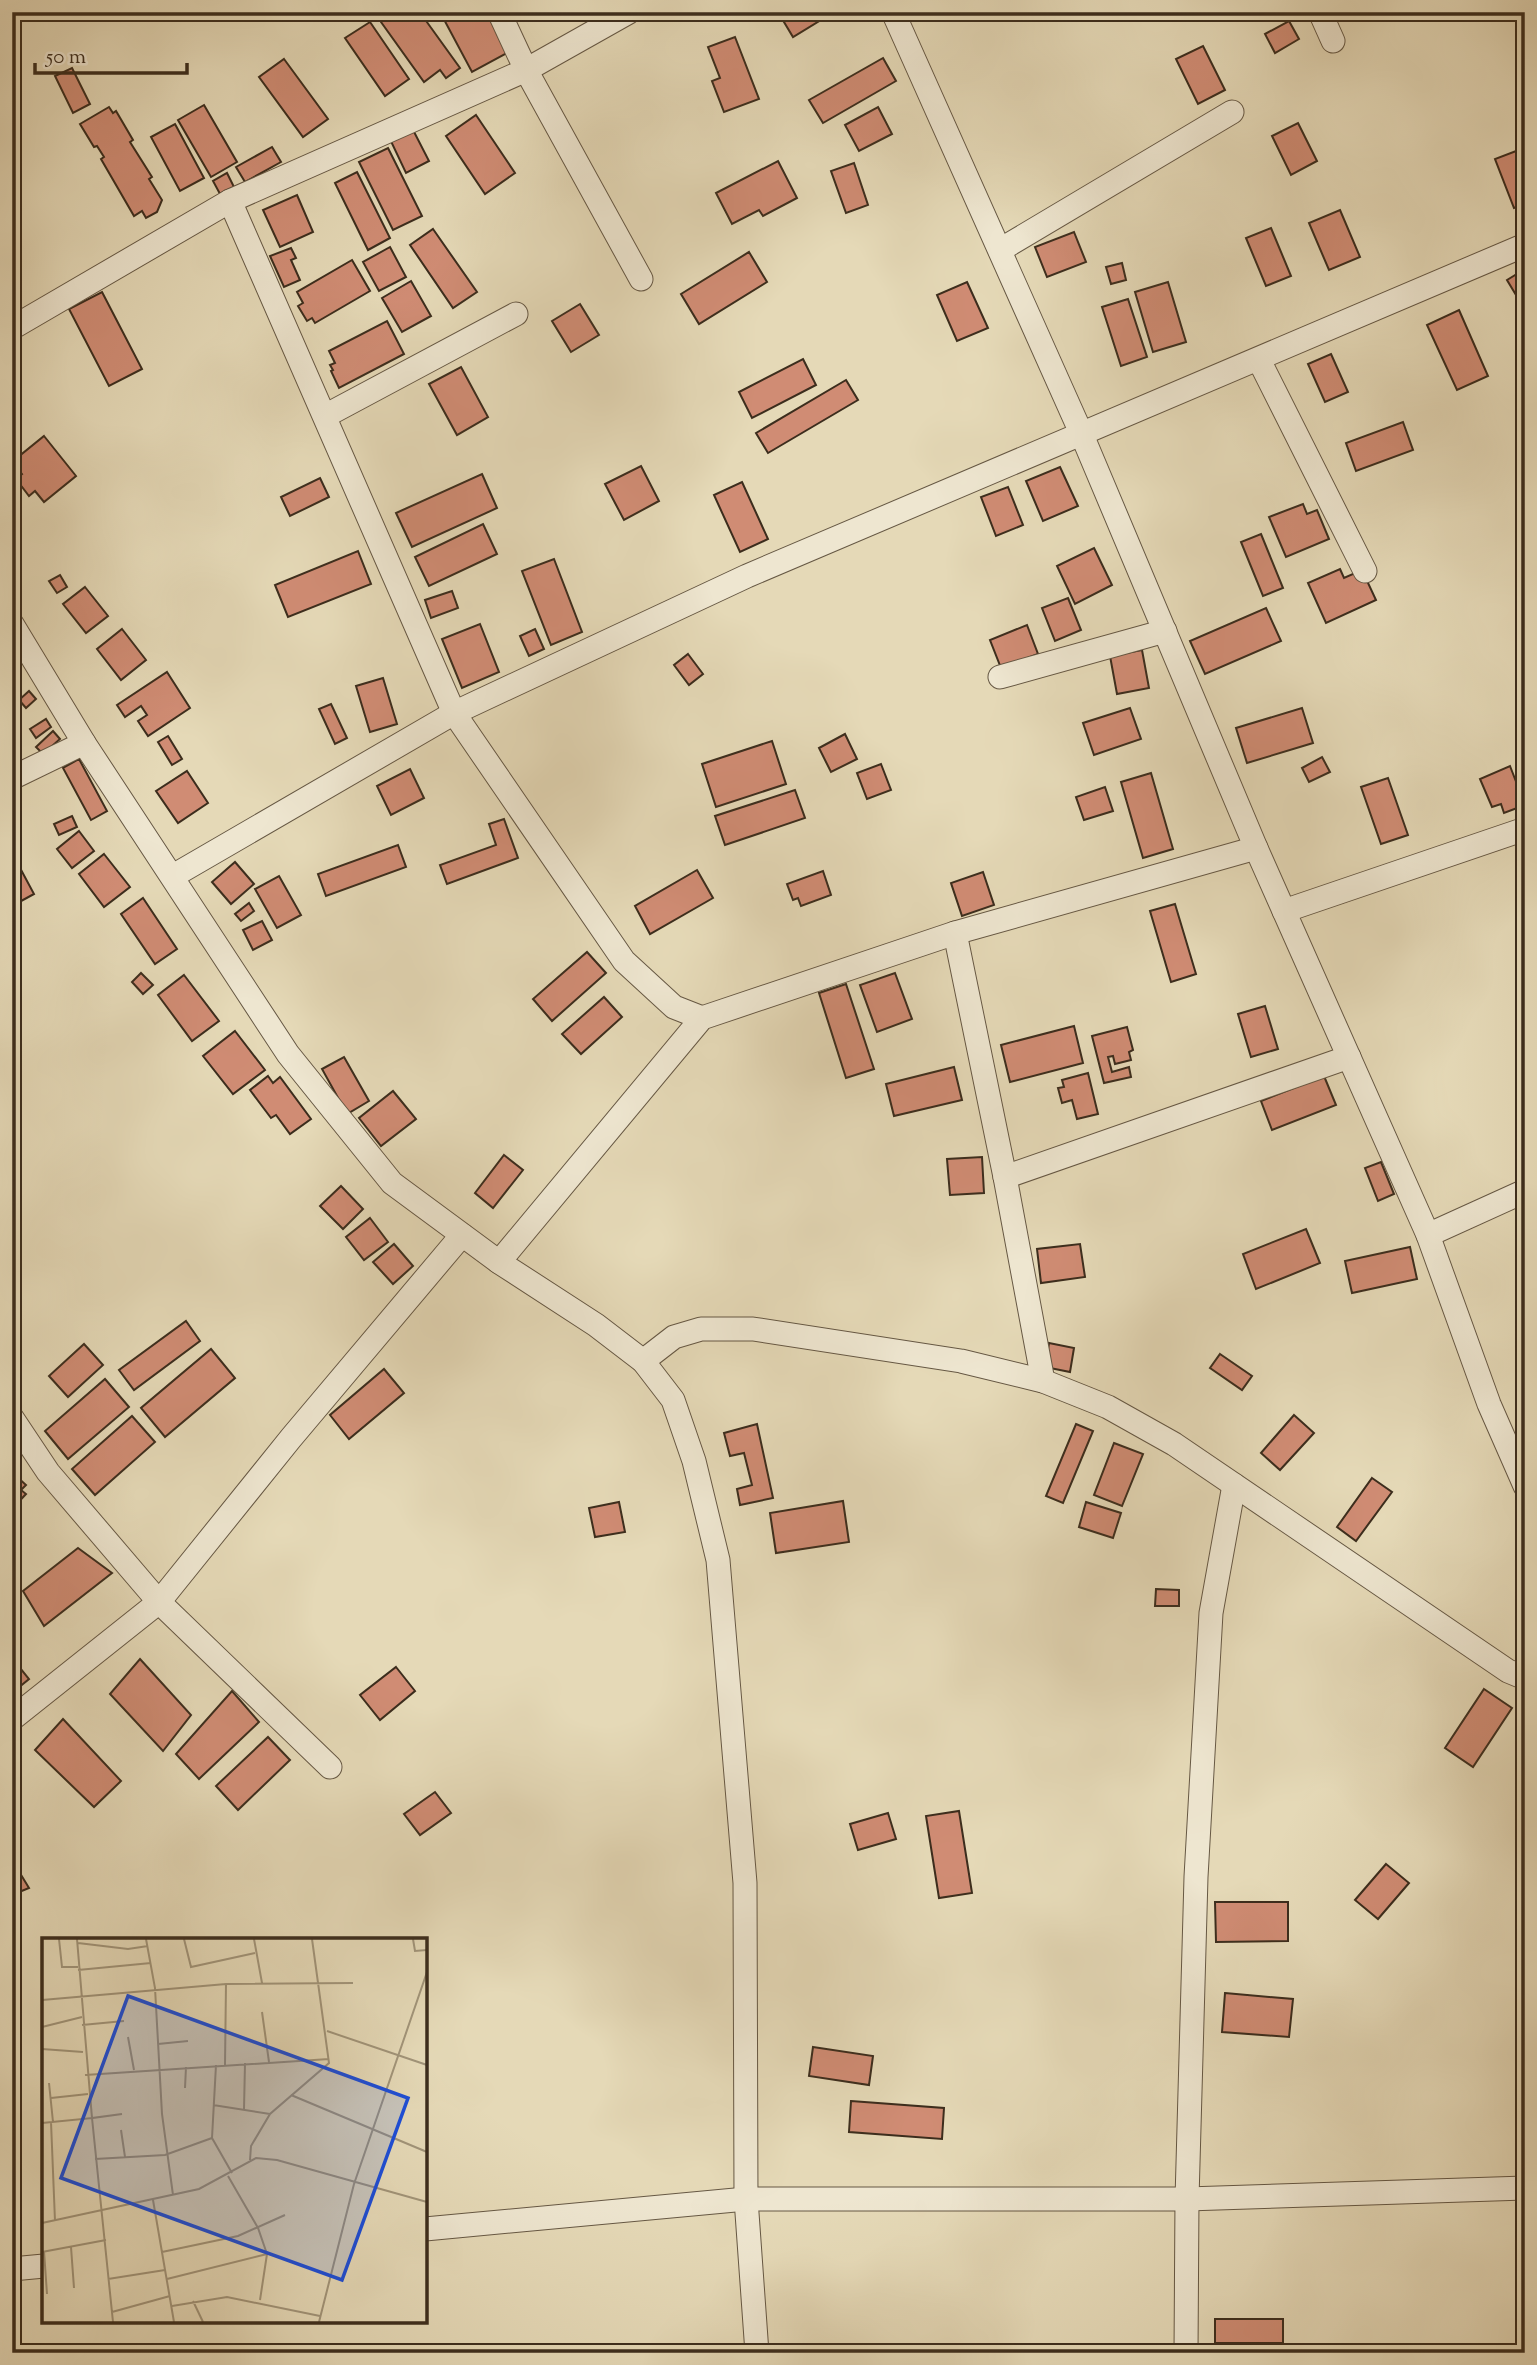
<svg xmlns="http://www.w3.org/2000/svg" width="1537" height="2365" viewBox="0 0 1537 2365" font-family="'Sorts Mill Goudy',serif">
<rect width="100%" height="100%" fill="#e5d9b7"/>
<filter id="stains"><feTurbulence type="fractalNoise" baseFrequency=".00286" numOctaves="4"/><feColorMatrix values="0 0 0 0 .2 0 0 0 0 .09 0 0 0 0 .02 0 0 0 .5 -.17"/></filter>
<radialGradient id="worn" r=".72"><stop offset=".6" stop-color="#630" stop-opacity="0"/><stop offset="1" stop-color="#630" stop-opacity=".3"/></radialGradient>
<g fill="#d08c74" stroke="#3c2d1d" stroke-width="2">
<polygon points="394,12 428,12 429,14 424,18 460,68 446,78 440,70 424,82 381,22"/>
<polygon points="440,12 487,12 509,52 472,72"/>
<polygon points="778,12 834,12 793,37"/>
<polygon points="1289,21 1299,39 1275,53 1265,34"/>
<polygon points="370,22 409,79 385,96 345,38"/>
<polygon points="735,37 759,99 724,112 712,81 720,78 708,47"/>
<polygon points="1203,46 1225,90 1198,104 1176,59"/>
<polygon points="883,58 896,81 823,123 809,100"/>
<polygon points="284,59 328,119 303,137 259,77"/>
<polygon points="72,68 90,104 73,113 55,76"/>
<polygon points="204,105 237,162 211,177 178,120"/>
<polygon points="109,107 113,113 116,111 133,140 130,142 152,177 149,179 162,200 157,212 146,218 142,211 134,216 101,159 104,157 97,146 94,147 80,124"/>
<polygon points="878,107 892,134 859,151 845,125"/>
<polygon points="476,115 515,173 485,194 446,136"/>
<polygon points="1298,123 1317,161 1291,175 1272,136"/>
<polygon points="175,124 204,178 180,191 151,137"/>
<polygon points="410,124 429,161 406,173 388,135"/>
<polygon points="272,147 281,162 245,182 236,167"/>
<polygon points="388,148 422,216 393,230 359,162"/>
<polygon points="1524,148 1525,204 1514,208 1495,159"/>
<polygon points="778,161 797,198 763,216 759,210 732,224 716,193"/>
<polygon points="854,163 868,205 846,213 831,171"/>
<polygon points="357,172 390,238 368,250 335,183"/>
<polygon points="227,173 234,187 220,194 213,181"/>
<polygon points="297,195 313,232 280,247 263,210"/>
<polygon points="1340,210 1360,257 1329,270 1309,223"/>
<polygon points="1271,228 1291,276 1266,286 1246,238"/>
<polygon points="433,229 477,292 453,308 410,245"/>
<polygon points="1074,232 1086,262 1047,277 1035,247"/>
<polygon points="390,247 406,277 379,291 363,262"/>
<polygon points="291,248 296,258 291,260 300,280 284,287 270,256"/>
<polygon points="749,252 767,282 699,324 681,294"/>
<polygon points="352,260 370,291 315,323 312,318 307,321 298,306 303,303 297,292"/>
<polygon points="1122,263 1126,280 1111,284 1106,267"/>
<polygon points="1525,269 1525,310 1507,280"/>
<polygon points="411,281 431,316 402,332 382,298"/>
<polygon points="967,282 988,328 957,341 937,295"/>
<polygon points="1168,282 1186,342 1153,352 1135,292"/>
<polygon points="102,292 142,369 109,386 69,309"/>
<polygon points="1128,299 1147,357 1121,366 1102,307"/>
<polygon points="580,304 599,335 571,352 552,321"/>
<polygon points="1459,310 1488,376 1457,390 1427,325"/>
<polygon points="387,321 404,354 339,388 331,371 333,370 330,365 335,363 329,351"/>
<polygon points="1331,354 1348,392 1325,402 1308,364"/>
<polygon points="803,359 816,385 752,418 739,392"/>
<polygon points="461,367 488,417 457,435 429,384"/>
<polygon points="846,380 858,400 768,453 756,433"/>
<polygon points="1403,422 1413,450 1356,471 1346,443"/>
<polygon points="44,436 76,476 44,502 35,491 29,496 16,479 22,474 12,462"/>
<polygon points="641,466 659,501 624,520 605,484"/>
<polygon points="1060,467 1078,506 1043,521 1026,481"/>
<polygon points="482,474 497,508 412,547 396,513"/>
<polygon points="320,478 329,497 290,516 281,497"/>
<polygon points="742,482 768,539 740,552 714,495"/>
<polygon points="1008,487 1023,525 996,536 981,497"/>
<polygon points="1303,504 1307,514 1317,510 1329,539 1286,557 1269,517"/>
<polygon points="483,524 497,554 429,586 415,557"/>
<polygon points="1261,534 1283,588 1263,596 1241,542"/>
<polygon points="1094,548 1112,585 1075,604 1057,566"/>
<polygon points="358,551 371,584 288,617 275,585"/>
<polygon points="554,559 582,632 551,645 522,571"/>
<polygon points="1340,569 1344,578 1362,570 1376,600 1326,623 1308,583"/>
<polygon points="60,575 67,587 57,593 49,581"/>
<polygon points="85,587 108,616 86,633 63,604"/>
<polygon points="452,591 458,608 431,618 425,600"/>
<polygon points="1068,598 1081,630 1055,641 1042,608"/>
<polygon points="1266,608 1281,641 1205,674 1190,641"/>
<polygon points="480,624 499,672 462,688 442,639"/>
<polygon points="1027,625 1038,654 1001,668 990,640"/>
<polygon points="122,629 146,660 121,680 97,649"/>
<polygon points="535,629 544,649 529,656 520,636"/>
<polygon points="1142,650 1149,688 1117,694 1110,656"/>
<polygon points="688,654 703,674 689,685 674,665"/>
<polygon points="167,672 190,708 148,736 138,721 147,715 141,706 125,717 117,705"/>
<polygon points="383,678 397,724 370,732 356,686"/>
<polygon points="29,691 36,699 26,708 19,700"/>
<polygon points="331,704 347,738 335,744 319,709"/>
<polygon points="1130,708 1141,739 1094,755 1083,723"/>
<polygon points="1302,708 1313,743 1247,763 1236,728"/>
<polygon points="46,719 51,727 36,738 30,729"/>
<polygon points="53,731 60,739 43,754 36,747"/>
<polygon points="845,734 857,759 831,772 819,748"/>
<polygon points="168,736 182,759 172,765 158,742"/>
<polygon points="772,741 786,784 716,807 702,764"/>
<polygon points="1322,757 1330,772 1309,782 1302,768"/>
<polygon points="79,759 107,811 91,820 63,768"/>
<polygon points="881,764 891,790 867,799 857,773"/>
<polygon points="1510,766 1525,805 1504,813 1501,804 1492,807 1480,779"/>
<polygon points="410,769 424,798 391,815 377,786"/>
<polygon points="187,771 208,803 178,823 156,791"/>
<polygon points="1151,773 1173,849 1143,858 1121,782"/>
<polygon points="1388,778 1408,835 1381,844 1361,787"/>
<polygon points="1105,787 1113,811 1084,820 1076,797"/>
<polygon points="795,790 805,818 725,845 715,816"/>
<polygon points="72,816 77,827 59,835 54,824"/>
<polygon points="504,819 518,858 447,884 440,865 496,845 489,824"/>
<polygon points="79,831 94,851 72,868 57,849"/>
<polygon points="398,845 406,867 326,896 318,874"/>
<polygon points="104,854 130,887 104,907 79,874"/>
<polygon points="235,862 254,884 231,904 212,882"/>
<polygon points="19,866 34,894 12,906 12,869"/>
<polygon points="697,870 713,898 650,934 635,906"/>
<polygon points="823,871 831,895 801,906 798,898 793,900 787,884"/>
<polygon points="983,872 994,905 962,916 951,883"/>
<polygon points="279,876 301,915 277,928 255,889"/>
<polygon points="143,898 177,949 155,964 121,914"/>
<polygon points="249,903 254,911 241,921 235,914"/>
<polygon points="1175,904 1196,974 1171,982 1150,911"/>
<polygon points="262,921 272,940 253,950 243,930"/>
<polygon points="587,952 606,973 552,1021 533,999"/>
<polygon points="141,973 153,985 143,994 132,982"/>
<polygon points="895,973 912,1019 877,1032 860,985"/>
<polygon points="184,975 219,1021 192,1041 158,995"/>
<polygon points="846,984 874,1069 846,1078 819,993"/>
<polygon points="604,997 622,1017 581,1054 562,1034"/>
<polygon points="1265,1006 1278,1049 1251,1057 1238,1014"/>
<polygon points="1074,1026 1083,1063 1010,1082 1001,1045"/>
<polygon points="1127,1027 1133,1050 1129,1052 1131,1060 1115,1064 1113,1056 1108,1057 1112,1072 1129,1067 1131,1077 1104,1083 1092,1036"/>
<polygon points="235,1031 265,1070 233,1094 203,1056"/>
<polygon points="344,1057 369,1101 347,1114 322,1069"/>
<polygon points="954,1067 962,1100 894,1116 886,1084"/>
<polygon points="1088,1073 1098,1114 1077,1119 1072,1100 1062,1103 1058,1088 1064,1087 1062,1080"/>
<polygon points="268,1076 273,1083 280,1077 311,1119 290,1134 276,1115 271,1118 250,1090"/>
<polygon points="1324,1076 1336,1105 1272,1130 1261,1101"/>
<polygon points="393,1091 416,1119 381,1146 359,1118"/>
<polygon points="504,1155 523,1170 493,1208 475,1193"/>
<polygon points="982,1157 984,1193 950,1195 947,1159"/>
<polygon points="1381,1162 1394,1194 1378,1201 1365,1168"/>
<polygon points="341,1186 363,1209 343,1229 320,1206"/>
<polygon points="370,1218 388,1242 364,1260 346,1237"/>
<polygon points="1306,1229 1320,1263 1256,1289 1243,1254"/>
<polygon points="394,1244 413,1266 393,1284 373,1262"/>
<polygon points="1080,1244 1085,1277 1041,1283 1037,1249"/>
<polygon points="1410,1247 1417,1279 1352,1293 1345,1261"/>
<polygon points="186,1321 200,1341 134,1390 119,1370"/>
<polygon points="1049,1343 1074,1348 1070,1372 1045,1367"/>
<polygon points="84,1344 103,1365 68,1397 49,1376"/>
<polygon points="211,1349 235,1378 165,1437 141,1408"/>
<polygon points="1220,1354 1252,1376 1242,1390 1210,1368"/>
<polygon points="384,1369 404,1393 349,1439 330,1415"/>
<polygon points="105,1379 129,1407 68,1459 45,1431"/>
<polygon points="1294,1415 1314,1433 1280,1470 1261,1453"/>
<polygon points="132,1416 155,1442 95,1495 72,1469"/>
<polygon points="757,1424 773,1498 740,1505 737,1489 752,1485 744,1453 730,1456 724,1433"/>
<polygon points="1076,1424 1093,1431 1063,1503 1046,1496"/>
<polygon points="1114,1443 1143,1454 1122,1506 1094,1495"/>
<polygon points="15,1475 26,1485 21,1490 26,1494 12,1509 12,1478"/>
<polygon points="1372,1478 1392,1492 1356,1541 1337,1527"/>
<polygon points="843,1501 849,1542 776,1553 770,1513"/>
<polygon points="619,1502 625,1532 595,1537 589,1508"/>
<polygon points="1086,1502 1121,1513 1113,1538 1079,1527"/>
<polygon points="78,1548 112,1573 44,1626 23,1591"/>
<polygon points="1156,1589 1179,1590 1179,1606 1155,1606"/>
<polygon points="12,1658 29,1679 12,1693"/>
<polygon points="140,1659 191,1715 163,1751 110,1694"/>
<polygon points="396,1667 415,1691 380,1720 360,1695"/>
<polygon points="1484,1689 1512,1708 1473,1767 1445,1748"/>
<polygon points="232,1691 259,1722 199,1779 176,1754"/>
<polygon points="63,1719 121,1781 94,1807 35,1750"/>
<polygon points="268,1737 290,1760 238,1810 216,1786"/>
<polygon points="435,1792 451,1813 420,1835 404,1814"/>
<polygon points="959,1811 972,1893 939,1898 926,1816"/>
<polygon points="888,1813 896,1839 858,1850 850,1824"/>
<polygon points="12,1860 29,1888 12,1895"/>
<polygon points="1386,1864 1409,1883 1378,1919 1355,1900"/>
<polygon points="1215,1902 1288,1902 1288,1941 1216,1942"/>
<polygon points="1225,1993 1293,1999 1289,2037 1222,2032"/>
<polygon points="813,2047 873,2056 869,2085 809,2076"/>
<polygon points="851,2101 944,2108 942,2139 849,2132"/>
<rect x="1215" y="2319" width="68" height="24"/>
</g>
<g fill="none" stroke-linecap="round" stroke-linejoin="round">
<g stroke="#665844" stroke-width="25">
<g id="minor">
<polyline points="629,12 526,70 641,279"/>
<polyline points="893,12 1082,435 1256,848 1428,1235 1489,1404 1525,1486"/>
<polyline points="1320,12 1333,41"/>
<polyline points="230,201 454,713 624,961 674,1007 702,1018"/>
<polyline points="1000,250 1232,112"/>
<polyline points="12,328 230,201 526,70 499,12"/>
<polyline points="1259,360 1365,571"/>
<polyline points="325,416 516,314"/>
<polyline points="12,624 84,743 288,1054 392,1183 499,1262 596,1325 643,1361 673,1400 694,1461 718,1560 745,1883 746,2199 757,2353"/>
<polyline points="1000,677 1165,631"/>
<polyline points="12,778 84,743"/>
<polyline points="173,876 454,713 747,576 1525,245"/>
<polyline points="1284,911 1525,829"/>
<polyline points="955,933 1005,1177 1043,1381"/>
<polyline points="1005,1177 1349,1057"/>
<polyline points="1428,1235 1525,1191"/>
<polyline points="499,1262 702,1018 955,933 1256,848"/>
<polyline points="643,1361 674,1337 701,1329 753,1329 961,1361 1043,1381 1108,1407 1174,1444 1508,1671 1525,1678"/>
<polyline points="12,1418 48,1472 159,1602 330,1767"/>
<polyline points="12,1719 159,1602 291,1438 462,1235"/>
<polyline points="425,2229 746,2199 1187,2199 1525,2188"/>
<polyline points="12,2269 44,2266"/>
<polyline points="1186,2353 1187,2199 1196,1877 1211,1613 1234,1485"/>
</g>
</g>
<use href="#minor" stroke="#eee6d0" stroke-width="23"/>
</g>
<g transform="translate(42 1938)">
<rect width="385" height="385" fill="#e5d9b7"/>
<path fill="none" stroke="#a19479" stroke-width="2" d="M17 1 20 29H36M35 1 50 180 80 176M104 1 113 50 120 176 131 257M142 1 149 29 213 15M212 1 220 45M371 1 373 13 385 12M36 5 86 11 106 8M36 32 109 25M0 62 184 46 311 45M220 74 227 124M40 87 82 83M0 89 40 79M285 93 385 127M86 99 92 132M116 106 146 103M0 111 41 114M174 127 170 200 190 235M183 127 184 46M43 137 287 121M7 145 11 184M143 150 144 129M249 157 385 214M9 160 46 156M171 167 228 176M202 171 203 125M9 184 13 283M0 185 50 180 71 384M79 192 83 219M53 221 123 217 170 200M208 222 209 208 228 176 287 125 270 1M186 238 216 290 225 316 218 362M111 262 132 384M0 285 157 251 214 220 235 222 385 264M29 309 32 350M2 313 5 356M0 314 64 302M120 314 196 298 243 277M66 341 123 332M125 341 225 316M151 363 161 384M130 368 185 359 278 378M70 374 128 358M277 384 312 246 385 34"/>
<path fill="#1d4ed8" fill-opacity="0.15" stroke="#1d4ed8" stroke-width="3.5" d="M86 58 366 160 300 342 19 240Z"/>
<rect width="385" height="385" fill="none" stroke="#3c2d1d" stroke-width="3.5"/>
</g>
<rect width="1537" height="2365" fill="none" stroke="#e5d9b7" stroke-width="42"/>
<rect x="14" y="14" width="1509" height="2337" fill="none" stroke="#3c2d1d" stroke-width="3.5"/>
<rect x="21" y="21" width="1495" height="2323" fill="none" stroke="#3c2d1d" stroke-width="2"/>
<path d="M35 63v10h152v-10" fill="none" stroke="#3c2d1d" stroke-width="3.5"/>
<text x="46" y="63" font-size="21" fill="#3c2d1d" stroke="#eee6d0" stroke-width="5" paint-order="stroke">50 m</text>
<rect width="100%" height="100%" filter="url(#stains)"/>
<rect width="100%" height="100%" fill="url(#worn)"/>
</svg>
